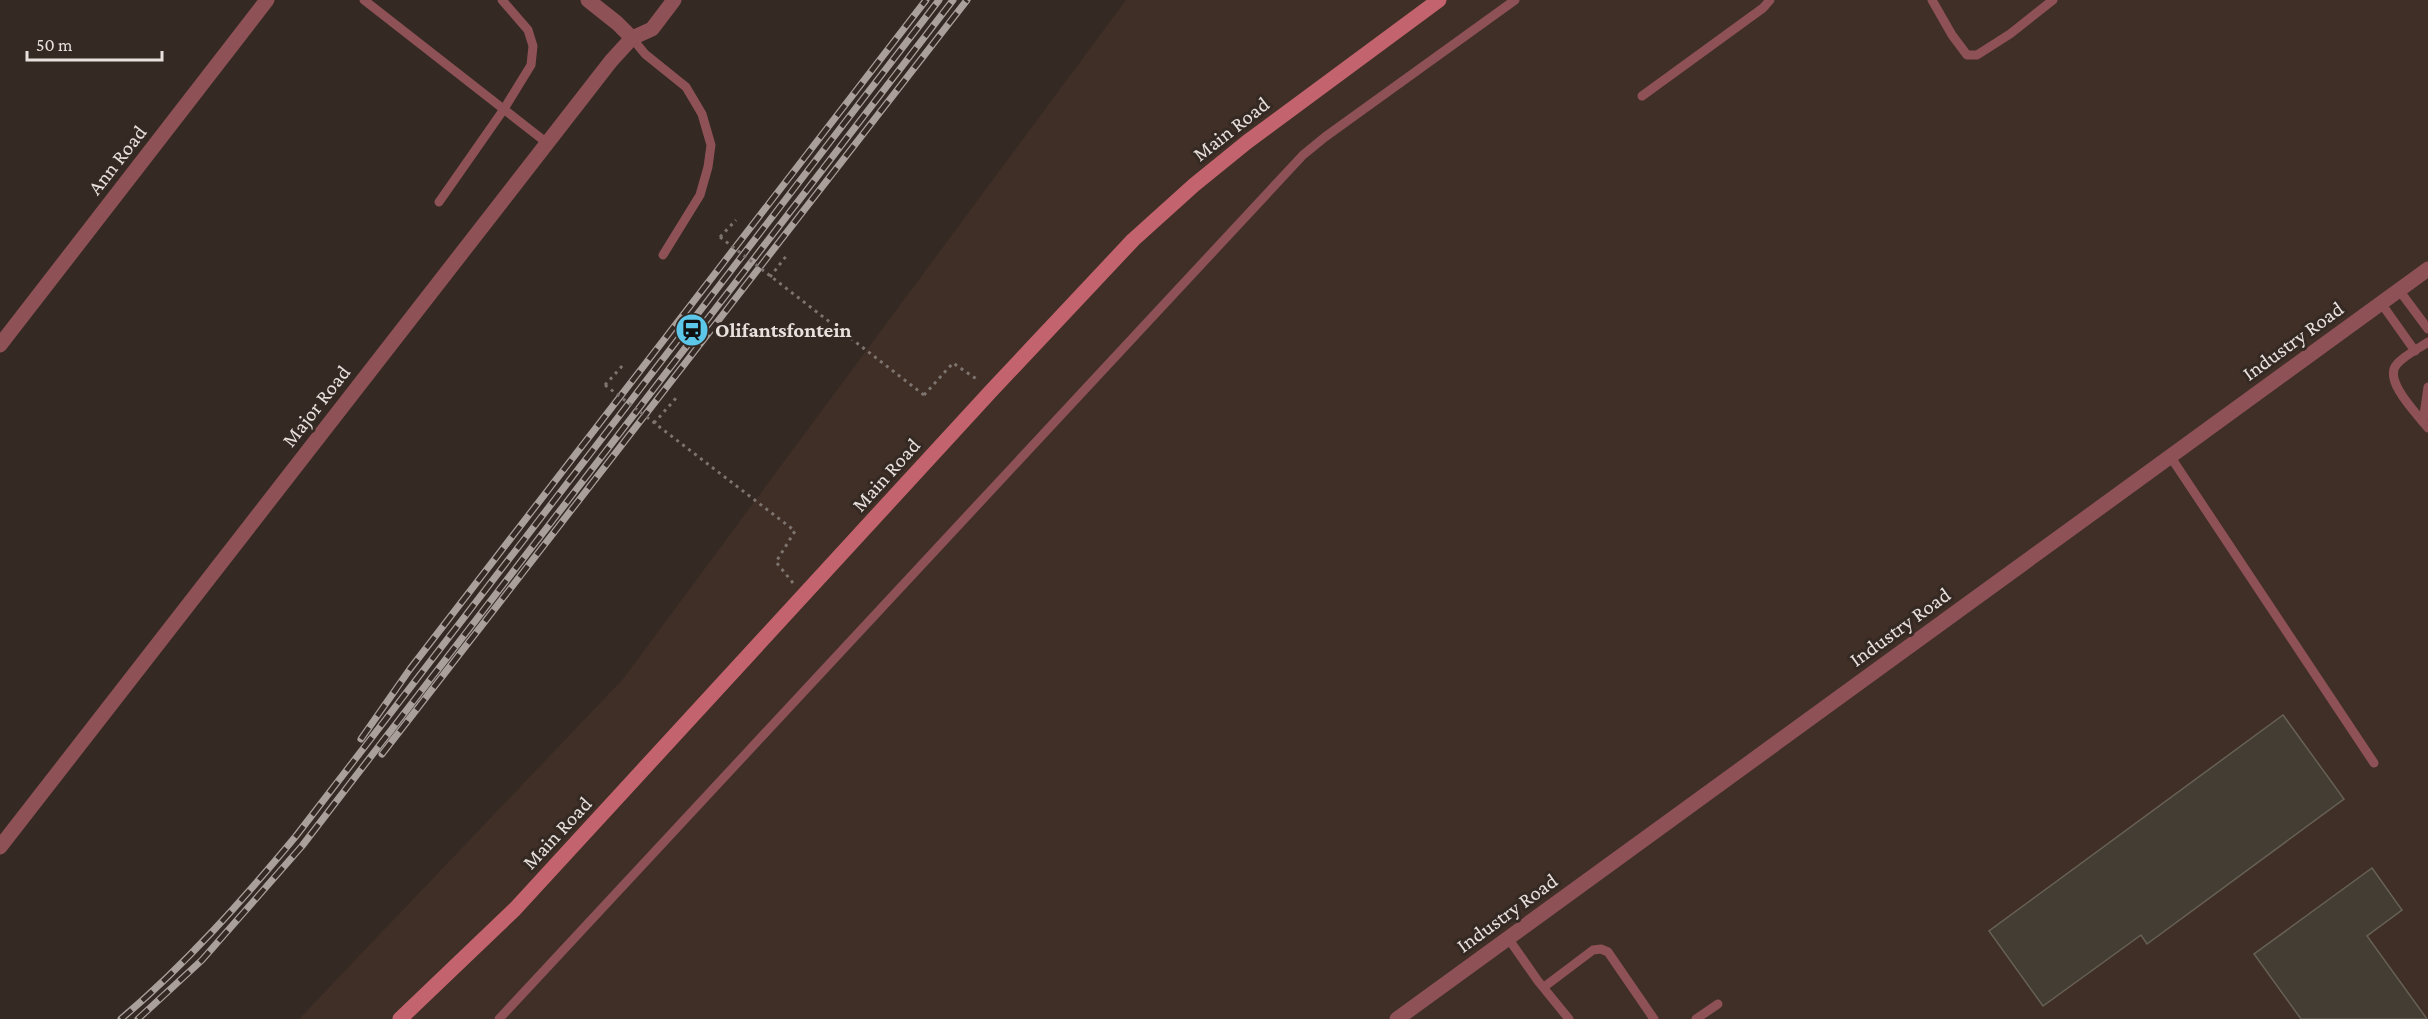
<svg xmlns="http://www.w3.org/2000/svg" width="2428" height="1019" viewBox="0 0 2428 1019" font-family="'Crimson Pro',serif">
<rect width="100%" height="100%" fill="#342923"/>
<polygon fill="#402f26" points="1126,0 2428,0 2428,1019 299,1019 623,679"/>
<g fill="#433d33" stroke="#676155" stroke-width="1.5">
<polygon points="2283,715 2344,799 2147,944 2141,935 2043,1006 1989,931"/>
<polygon points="2372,868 2402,910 2367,936 2427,1019 2301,1019 2254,954"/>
</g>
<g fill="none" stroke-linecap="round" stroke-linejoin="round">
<g stroke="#7d746f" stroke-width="3" stroke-dasharray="3 4.5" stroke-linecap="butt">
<polyline points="720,237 736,220"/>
<polyline points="770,277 787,255"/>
<polyline points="605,385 624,364"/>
<polyline points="924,395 953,363 978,380"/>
<polyline points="654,423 677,397"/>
<polyline points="793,583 776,562 795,531"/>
</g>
<g stroke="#8d5156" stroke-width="9">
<polyline points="364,0 547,143"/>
<polyline points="1932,0 1952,35 1967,55 1977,55 2010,34 2053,0"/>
<polyline points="632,38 645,54 686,87 702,114 711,145 708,167 700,195 663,255"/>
<polyline points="1642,96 1763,8 1770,0"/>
<polyline points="439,202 504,109 531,65 533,46 528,30 502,0"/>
<polyline points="2399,290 2428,329"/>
<polyline points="2381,303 2415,351"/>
<path d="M2428 342C2418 349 2405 355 2397 364 2382 380 2418 415 2428 428"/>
<polyline points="2423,422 2428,387"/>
<polyline points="2170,456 2374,763"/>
<polyline points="1508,938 1538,981 1569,1019"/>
<polyline points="1544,987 1593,950 1601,949 1608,952 1654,1019"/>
<polyline points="499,1019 1303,155 1325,137 1515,0"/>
<polyline points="1696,1019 1718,1004"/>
</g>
<g stroke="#8d5156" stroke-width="15">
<polyline points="588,0 617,23 632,38"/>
<polyline points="0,345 267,0"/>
<polyline points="0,847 611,61 632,38 652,29 674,0"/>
</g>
<polyline stroke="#8d5156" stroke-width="15" points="1397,1019 2428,269"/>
<polyline stroke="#c3636e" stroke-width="15" points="400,1019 515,909 992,390 1133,240 1194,185 1247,142 1439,0"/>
<g stroke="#a9a09c" stroke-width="7">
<g id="rail">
<polyline points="361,739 410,669 926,0"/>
<polyline points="382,754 967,0"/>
<path d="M121 1019C186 964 242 901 296 836L939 0"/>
<polyline points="138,1019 202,960 302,846 953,0"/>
</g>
</g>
<use href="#rail" stroke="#342923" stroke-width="4.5" stroke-dasharray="14" stroke-linecap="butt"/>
<g stroke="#7d746f" stroke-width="3" stroke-dasharray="3 4.5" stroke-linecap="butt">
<polyline points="720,237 924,395"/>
<polyline points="605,385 795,531"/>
</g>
</g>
<defs>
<g id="station-disc" transform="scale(1.725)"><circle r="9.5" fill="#5cc7e8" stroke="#342923"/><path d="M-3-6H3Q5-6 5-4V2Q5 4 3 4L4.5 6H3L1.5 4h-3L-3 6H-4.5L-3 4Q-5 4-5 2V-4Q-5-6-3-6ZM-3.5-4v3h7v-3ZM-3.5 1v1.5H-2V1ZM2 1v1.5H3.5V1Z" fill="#111"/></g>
</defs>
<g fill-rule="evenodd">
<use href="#station-disc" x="692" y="330"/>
</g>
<g text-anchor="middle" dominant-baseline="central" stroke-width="6" stroke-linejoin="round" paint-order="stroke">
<g font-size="21" fill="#e8e0dd" stroke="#342923">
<text transform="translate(1231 129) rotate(-38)">Main Road</text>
<text transform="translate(117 160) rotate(-52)">Ann Road</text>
<text transform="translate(2293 341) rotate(-36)">Industry Road</text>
<text transform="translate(316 406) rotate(-52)">Major Road</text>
<text transform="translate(886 475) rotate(-48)">Main Road</text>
<text transform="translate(1900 627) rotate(-36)">Industry Road</text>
<text transform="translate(557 833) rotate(-47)">Main Road</text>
<text transform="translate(1507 913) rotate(-36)">Industry Road</text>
</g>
<g font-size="21" font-weight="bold" fill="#e8e0dd" stroke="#342923" text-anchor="start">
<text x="715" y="330">Olifantsfontein</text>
</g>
</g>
<path d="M27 51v9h135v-9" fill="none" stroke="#e8e0dd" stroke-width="3"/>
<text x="36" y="51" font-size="18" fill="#e8e0dd" stroke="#342923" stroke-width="4.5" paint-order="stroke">50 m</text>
</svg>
